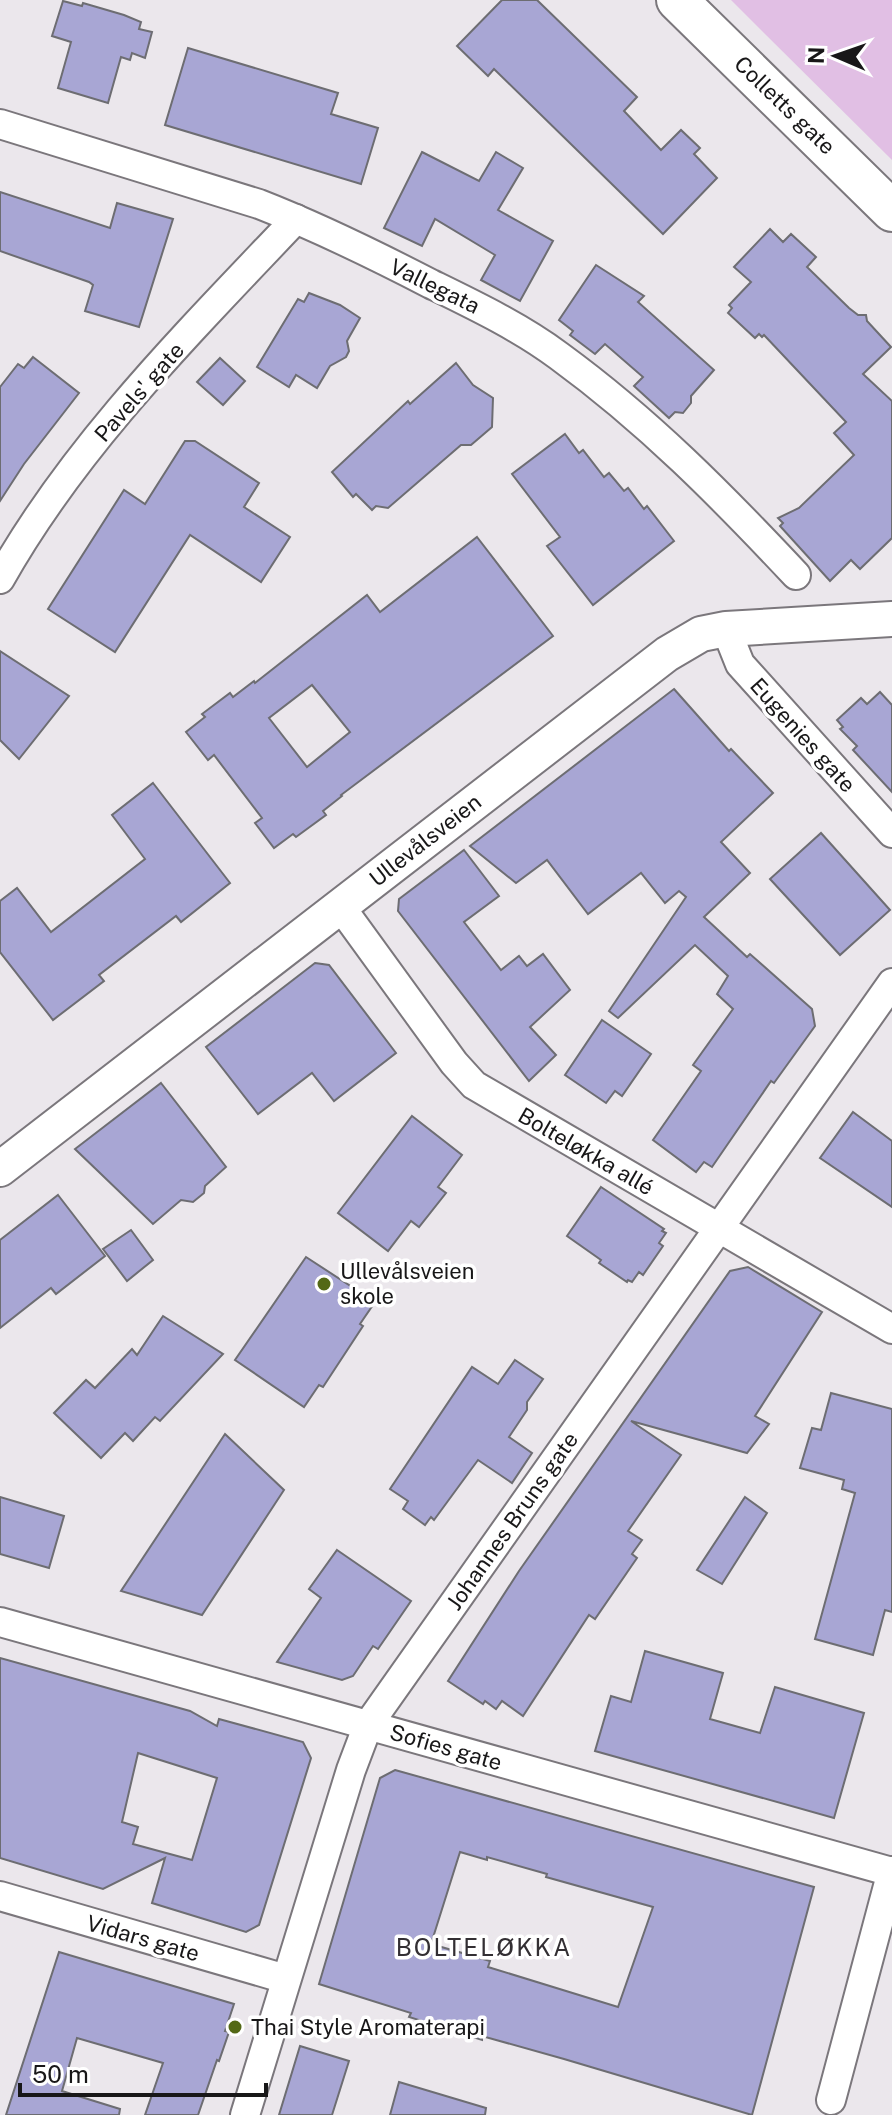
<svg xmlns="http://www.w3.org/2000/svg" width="892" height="2115" viewBox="0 0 892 2115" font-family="'Public Sans',sans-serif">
<rect width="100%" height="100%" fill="#ebe7ec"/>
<polygon fill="#e1bfe4" points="731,0 892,0 892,160 754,23"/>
<g fill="#a8a6d4" stroke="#6d6d72" stroke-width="2" fill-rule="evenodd">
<polygon points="502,0 537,0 637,97 624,111 661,150 681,130 700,148 694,154 717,178 663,234 494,69 488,76 457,46"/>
<polygon points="63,1 82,6 83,3 124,15 141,22 139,29 152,32 145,58 132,53 130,60 121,57 108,103 58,88 71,42 52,36"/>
<polygon points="188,48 338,93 331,114 378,128 361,184 165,125"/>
<polygon points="422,152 479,181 496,152 523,168 498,210 553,241 520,301 481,280 495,255 435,219 422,246 384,228"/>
<polygon points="0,192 110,228 117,203 173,219 139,327 85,311 93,285 89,282 0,251"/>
<polygon points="770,229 783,242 791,234 816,257 807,267 849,308 858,315 866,315 867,321 891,347 863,374 892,401 892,538 860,569 851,560 830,581 780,526 783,523 778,518 799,508 854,455 834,433 846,422 764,335 762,337 759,334 755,338 728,313 732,308 729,305 751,282 734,267"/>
<polygon points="596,265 644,296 638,302 714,370 691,396 691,403 683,413 675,412 669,418 634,386 643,377 605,344 595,354 570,335 573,331 559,320"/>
<polygon points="309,293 340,305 360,318 347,341 349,351 346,357 330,366 317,388 296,375 289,387 257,367 298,299 304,302"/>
<polygon points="33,357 79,393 24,464 0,501 0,387 18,364 24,368"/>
<polygon points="220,358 245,381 223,405 197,382"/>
<polygon points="456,363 473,385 493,398 492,427 471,445 461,445 388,508 376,506 372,510 356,494 353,497 332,472 408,401 410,404"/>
<polygon points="565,434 579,453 583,450 604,477 609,473 624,491 628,488 644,509 647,506 674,541 593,605 547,546 560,537 512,474"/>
<polygon points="185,441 195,441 259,483 244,507 290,537 261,582 190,535 115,652 48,609 124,490 145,504"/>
<path d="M477 537 553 636 341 795 342 796 323 811 326 815 296 837 293 834 274 848 255 823 262 818 214 755 208 760 186 732 205 717 202 714 230 693 233 697 254 681 255 683 367 595 380 612ZM312 685 350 732 307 767 269 718Z"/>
<polygon points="0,651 69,696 19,759 0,740"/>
<polygon points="674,689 729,751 731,749 773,793 721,842 750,873 704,917 747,957 750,954 812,1009 815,1026 774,1083 771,1081 712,1167 704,1162 696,1172 653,1140 701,1071 693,1065 733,1009 717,994 728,976 695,945 618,1018 609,1011 686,897 679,891 665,903 641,873 588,914 547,860 516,883 470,846"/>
<polygon points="880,692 892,705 892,792 853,750 857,746 840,729 843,727 837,720 861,698 867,704"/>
<polygon points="153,783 230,883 181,922 176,916 99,975 104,981 53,1020 0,952 0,901 17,888 51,932 145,859 112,815"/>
<polygon points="821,833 890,910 840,955 770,879"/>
<polygon points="464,850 499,896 464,922 501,970 519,956 527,966 543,954 570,990 530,1027 556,1055 529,1081 398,911 399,899"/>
<polygon points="315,963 329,965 396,1053 334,1101 312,1073 258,1114 206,1047"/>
<polygon points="602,1020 651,1054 622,1096 615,1091 606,1103 565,1075"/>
<polygon points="161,1083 226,1167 205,1186 204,1193 193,1202 181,1200 153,1224 75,1149"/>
<polygon points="853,1112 892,1141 892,1207 820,1158"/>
<polygon points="412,1116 462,1155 438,1187 446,1193 419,1227 411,1221 388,1251 338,1213"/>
<polygon points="601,1187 664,1229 662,1231 666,1233 659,1243 663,1246 643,1275 639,1272 632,1282 628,1280 627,1282 599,1263 601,1260 567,1236"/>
<polygon points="58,1195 105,1256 56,1294 51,1288 0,1328 0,1240"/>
<polygon points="131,1230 153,1260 127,1281 103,1249"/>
<polygon points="306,1257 375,1302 360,1324 363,1326 323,1387 319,1385 304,1407 235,1360"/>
<polygon points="748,1267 822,1312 755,1416 769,1424 747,1453 631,1421 681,1455 628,1531 642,1540 632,1554 637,1558 595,1619 589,1615 523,1716 502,1701 496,1709 485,1701 483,1704 448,1681 519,1571 730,1271"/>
<polygon points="163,1316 223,1354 160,1421 155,1417 133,1441 125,1433 101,1458 54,1413 86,1380 95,1388 132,1349 137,1355"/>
<polygon points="515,1360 543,1379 527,1402 527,1410 509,1437 532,1453 512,1483 478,1460 434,1520 431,1517 425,1525 403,1509 408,1501 390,1489 472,1367 498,1384"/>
<polygon points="831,1393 892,1409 892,1612 885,1610 873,1655 815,1639 855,1493 842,1489 844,1480 800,1468 812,1428 821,1430"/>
<polygon points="225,1434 284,1490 202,1615 121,1591"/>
<polygon points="0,1497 64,1516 49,1568 0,1554"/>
<polygon points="745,1497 767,1513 722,1584 697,1570"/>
<polygon points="337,1550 411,1601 378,1649 373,1646 353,1676 342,1680 277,1662 321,1598 309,1589"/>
<polygon points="645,1651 723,1673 710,1719 760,1733 775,1687 864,1713 834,1818 595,1751 611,1696 631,1702"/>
<path d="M0 1658 190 1711 217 1726 219 1719 303 1742 311 1758 259 1925 246 1932 152 1903 165 1858 103 1889 0 1858ZM138 1753 217 1778 192 1860 133 1844 138 1827 122 1822Z"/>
<path d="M395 1770 814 1887 752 2115 564 2059 482 2036V2040L409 2017 411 2013 319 1984 380 1778ZM460 1852 487 1860V1857L547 1874 546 1877 653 1907 618 2007 488 1967 490 1961 431 1944Z"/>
<polygon points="59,1952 234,2004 225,2031 229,2032 219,2061 217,2060 198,2115 145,2115 163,2063 77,2038 62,2091 120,2109 119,2115 6,2115"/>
<polygon points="300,2046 349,2061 332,2115 279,2115"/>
<polygon points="399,2082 486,2108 485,2115 390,2115"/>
</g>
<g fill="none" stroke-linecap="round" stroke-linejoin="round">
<g stroke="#7b777c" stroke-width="32">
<g id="minor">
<path d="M0 124 259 204C318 227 375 255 431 284 474 305 520 327 559 356 648 421 721 495 796 575"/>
<path d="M0 579C75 445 191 330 296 219"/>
<polyline points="726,629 740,664 892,833"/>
<polyline points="340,906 454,1063 474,1085 892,1329"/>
<polyline points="0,1622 892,1872"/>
<polyline points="0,1896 286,1979"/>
<polyline points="831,2100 892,1871"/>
<polyline points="245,2115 351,1770 368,1725 892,983"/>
</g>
</g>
<g stroke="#7b777c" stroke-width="38">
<polyline id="tertiary" points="0,1169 667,654 701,634 726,629 892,619"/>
</g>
<g stroke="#7b777c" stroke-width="44">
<polyline id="secondary" points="677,0 892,211"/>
</g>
<use href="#minor" stroke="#fff" stroke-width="28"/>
<use href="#tertiary" stroke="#fff" stroke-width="34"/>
<use href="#secondary" stroke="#fff" stroke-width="40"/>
</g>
<g fill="#536816" stroke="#fff" stroke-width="3">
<circle cx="324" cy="1284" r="8"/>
<circle cx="235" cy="2027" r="8"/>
</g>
<g text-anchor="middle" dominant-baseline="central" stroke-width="7" stroke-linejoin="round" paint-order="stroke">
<g font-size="22" fill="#181718" stroke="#fff">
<text transform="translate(785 105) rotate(44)">Colletts gate</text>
<text transform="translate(435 286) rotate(26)">Vallegata</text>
<text transform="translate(139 392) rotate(-49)">Pavels' gate</text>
<text transform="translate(803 735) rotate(48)">Eugenies gate</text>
<text transform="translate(425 840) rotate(-38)">Ullevålsveien</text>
<text transform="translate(586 1151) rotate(30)">Bolteløkka allé</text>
<text transform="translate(512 1521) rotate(-55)">Johannes Bruns gate</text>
<text transform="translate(446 1747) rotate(16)">Sofies gate</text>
<text transform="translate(143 1938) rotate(16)">Vidars gate</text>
</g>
<g font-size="22" fill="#181718" stroke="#fff" text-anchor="start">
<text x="340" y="1271">Ullevålsveien<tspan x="340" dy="25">skole</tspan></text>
<text x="251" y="2027">Thai Style Aromaterapi</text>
</g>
<g font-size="24" letter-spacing="2" fill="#332f33" stroke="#fff">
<text x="484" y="1947">BOLTELØKKA</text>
</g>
</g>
<g transform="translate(836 56) rotate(272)" stroke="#ffffff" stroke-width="6" paint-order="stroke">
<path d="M0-6L14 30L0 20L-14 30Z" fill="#181718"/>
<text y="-12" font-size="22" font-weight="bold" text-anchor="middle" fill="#181718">N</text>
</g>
<path d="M20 2083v12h246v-12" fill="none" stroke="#181718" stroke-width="4"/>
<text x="32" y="2083" font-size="24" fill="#181718" stroke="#ffffff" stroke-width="6" paint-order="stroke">50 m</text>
</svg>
